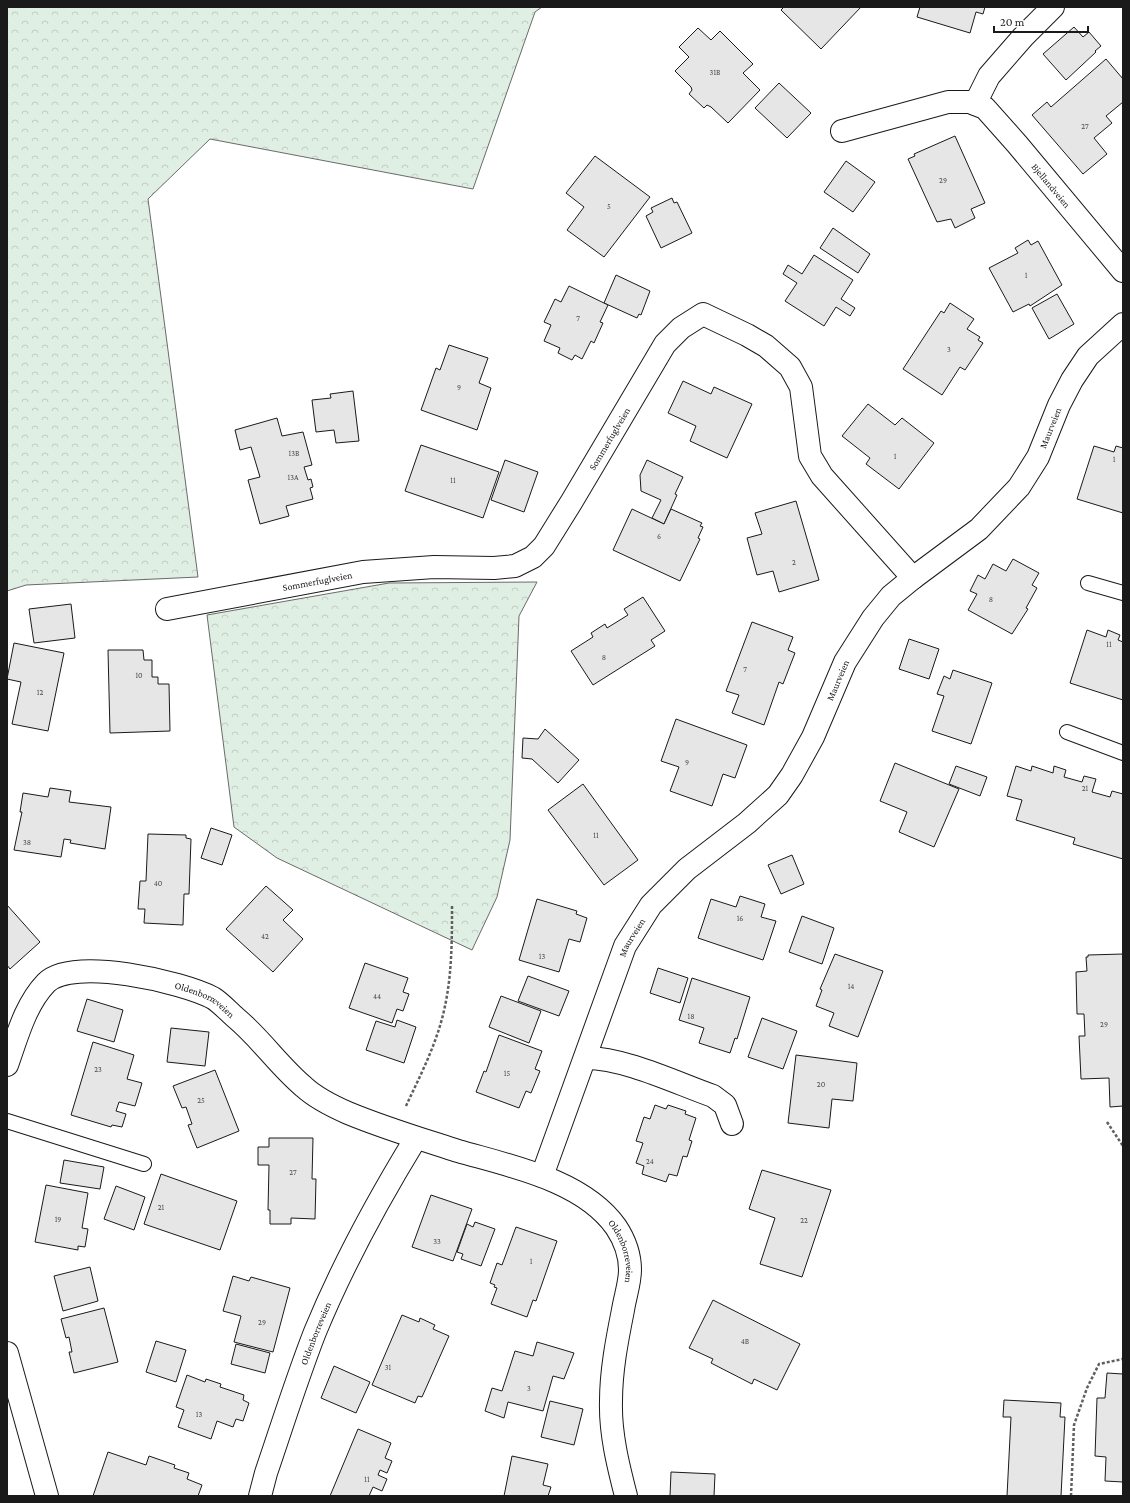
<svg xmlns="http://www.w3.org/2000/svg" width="1130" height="1503" viewBox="0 0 1130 1503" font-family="'Crimson Pro',serif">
<defs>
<pattern id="forest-crowns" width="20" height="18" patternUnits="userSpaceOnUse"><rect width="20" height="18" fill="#e0efe3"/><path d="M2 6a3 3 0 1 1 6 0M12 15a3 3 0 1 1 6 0" fill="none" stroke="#c0ccc2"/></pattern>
</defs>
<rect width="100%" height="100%" fill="#fff"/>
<g fill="url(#forest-crowns)" stroke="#6a6a6a">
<polygon points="7,7 542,7 535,12 473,189 210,139 148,199 198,577 26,585 7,591"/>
<polygon points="537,582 519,616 510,840 497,897 472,950 277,858 234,827 207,615 389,583"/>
</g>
<g fill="#e6e6e6" stroke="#1a1a1a">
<polygon points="784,7 861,7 821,49 781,10"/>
<polygon points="920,7 985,7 983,14 976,12 970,33 917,17"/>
<polygon points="1074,27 1083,37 1089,32 1101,46 1095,51 1096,52 1066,80 1043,54"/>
<polygon points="698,28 711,40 720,31 753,64 743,73 760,90 728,123 711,107 707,105 704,108 689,94 692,90 691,87 675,71 689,57 679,47"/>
<polygon points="1106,59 1123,79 1123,102 1106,116 1112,123 1094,138 1107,154 1083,174 1032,115 1047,102 1051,107"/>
<polygon points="779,83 811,113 787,138 755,108"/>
<polygon points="955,136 985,203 971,209 975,218 955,228 951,219 937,222 908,159 915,156 914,154"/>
<polygon points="595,156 650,197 604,257 567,230 584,207 566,193"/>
<polygon points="846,161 875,182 853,212 824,192"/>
<polygon points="672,198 674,203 677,202 692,233 661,248 646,216 653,212 651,208"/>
<polygon points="833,228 870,254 858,273 820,248"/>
<polygon points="1028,240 1031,245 1038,241 1062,285 1030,306 1029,304 1013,312 989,268 1018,253 1015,248"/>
<polygon points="814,255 853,280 841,299 855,308 850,316 836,307 824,326 785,301 797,283 783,274 788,265 802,274"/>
<polygon points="616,275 650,291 641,315 639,314 637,318 604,303"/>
<polygon points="569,286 608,305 600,322 603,323 594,343 591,341 582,359 575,355 572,360 558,353 560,348 544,341 551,325 544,322 555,299 561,302"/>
<polygon points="1057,294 1074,324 1049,339 1032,308"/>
<polygon points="950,303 974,319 967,329 980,337 978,340 983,343 965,370 960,367 942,395 903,369 941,311 944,313"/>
<polygon points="449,345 488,358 479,383 491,388 477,430 421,410 436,368 440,370"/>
<polygon points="683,381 711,394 714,387 752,404 727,458 690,441 696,426 668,413"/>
<polygon points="353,391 359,441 336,443 334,430 316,432 312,400 331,398 330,394"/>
<polygon points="868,404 895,425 902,418 934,443 899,489 866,464 870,458 842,436"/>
<polygon points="277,418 282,436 303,432 312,465 304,467 308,480 311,479 313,487 310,488 313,499 286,506 289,516 260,524 248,480 260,477 251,447 240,450 235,430"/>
<polygon points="421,445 499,472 483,518 405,491"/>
<polygon points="1094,446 1114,452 1116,446 1123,448 1123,513 1077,499"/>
<polygon points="505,460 538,472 524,512 491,500"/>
<polygon points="647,460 683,477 675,494 677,495 664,524 652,518 661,500 641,491 640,475"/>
<polygon points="796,501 819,580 779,592 773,571 757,575 747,538 762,534 755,513"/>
<polygon points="632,509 664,524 671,509 702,523 700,526 703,527 698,538 700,539 680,581 613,550"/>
<polygon points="1013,559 1039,573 1032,585 1037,588 1026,608 1028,609 1012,634 968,610 977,594 970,591 978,575 985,579 993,564 1006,571"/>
<polygon points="643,597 665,631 651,640 655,646 593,685 571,651 593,637 591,633 605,624 607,628 628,615 624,609"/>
<polygon points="71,604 75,638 34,643 29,609"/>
<polygon points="752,622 793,637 788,650 795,653 783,684 779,682 764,725 732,713 739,695 726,691"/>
<polygon points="1087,630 1106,637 1108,630 1120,635 1118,640 1123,642 1123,700 1070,683"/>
<polygon points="909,639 939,649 929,679 899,669"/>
<polygon points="14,643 64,653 48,731 12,724 21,682 7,679"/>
<polygon points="108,650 143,650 144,660 152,660 152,677 158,677 158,684 169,684 170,731 110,733"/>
<polygon points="953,670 992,683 971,744 932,731 944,696 937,694 944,676 950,679"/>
<polygon points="676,719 747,745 735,778 723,774 712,806 670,791 679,767 661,761"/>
<polygon points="545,729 579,760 558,783 532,759 522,758 523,738 538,739"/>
<polygon points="895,763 959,789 934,847 899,832 907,812 880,801"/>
<polygon points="956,766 987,777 980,796 949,784"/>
<polygon points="1016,766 1031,771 1032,766 1053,773 1054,766 1066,770 1064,777 1082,782 1084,776 1096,779 1092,792 1110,797 1112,791 1123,794 1123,859 1073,844 1075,838 1016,820 1022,800 1007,796"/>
<polygon points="583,784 638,860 604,885 548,810"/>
<polygon points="50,788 71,791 69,802 111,807 105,849 70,843 71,840 64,839 61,857 14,850 22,812 20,812 23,793 48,797"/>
<polygon points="211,828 232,835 222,865 201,858"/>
<polygon points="148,834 186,835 186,838 191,839 189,894 184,894 183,925 144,923 145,909 138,909 140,881 146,881"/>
<polygon points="792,855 804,884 781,894 768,865"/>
<polygon points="266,886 293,910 283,920 303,939 273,972 226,929"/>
<polygon points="740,896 765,904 761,917 776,921 763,960 698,938 711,899 736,907"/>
<polygon points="537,899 577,911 576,914 587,918 580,942 569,939 559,972 519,960"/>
<polygon points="7,905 40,942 10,969 7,965"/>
<polygon points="802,916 834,928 822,964 789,952"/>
<polygon points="835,954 883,971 858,1037 829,1026 834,1013 816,1006 822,990 820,989"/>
<polygon points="1123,954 1123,1106 1110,1107 1109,1078 1081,1079 1079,1036 1085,1036 1084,1014 1077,1014 1076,972 1087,971 1086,957 1088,957 1088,955"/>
<polygon points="365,963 408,978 403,992 409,994 403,1011 397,1009 392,1023 349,1008"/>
<polygon points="658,968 688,978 680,1003 650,993"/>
<polygon points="528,976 569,991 559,1016 518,1001"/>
<polygon points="692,978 750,997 737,1039 735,1038 730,1053 699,1043 704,1028 679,1020"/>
<polygon points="501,996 541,1011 529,1043 489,1027"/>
<polygon points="87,999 123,1010 114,1042 77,1031"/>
<polygon points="762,1018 797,1031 783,1069 748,1057"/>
<polygon points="397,1020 416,1027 404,1063 366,1050 376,1021 395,1027"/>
<polygon points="171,1028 209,1032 205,1066 167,1062"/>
<polygon points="499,1035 542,1051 535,1069 540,1071 531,1093 526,1091 519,1108 476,1092 484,1071 486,1072"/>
<polygon points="93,1042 134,1055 127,1079 142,1083 135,1106 119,1102 116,1111 126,1114 122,1127 112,1125 111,1127 71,1115"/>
<polygon points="796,1055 857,1063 853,1101 832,1099 829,1128 788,1123"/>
<polygon points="215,1070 239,1131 197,1148 188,1125 192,1124 186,1107 182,1108 173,1086"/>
<polygon points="655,1105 666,1109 668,1105 686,1111 685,1114 696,1118 689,1140 692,1141 687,1157 683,1156 677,1176 669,1174 666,1182 642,1174 644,1166 636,1163 643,1143 636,1141 644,1117 650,1119"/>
<polygon points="269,1138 313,1138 312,1179 316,1179 315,1219 291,1218 291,1224 270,1224 270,1210 268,1210 269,1165 258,1165 258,1147 269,1147"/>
<polygon points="64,1160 104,1167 100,1189 60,1183"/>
<polygon points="762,1170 831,1190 802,1277 760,1264 775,1218 749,1209"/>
<polygon points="161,1174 237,1201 220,1250 144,1224"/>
<polygon points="46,1185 88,1193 82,1228 88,1229 85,1247 78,1246 78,1250 35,1242"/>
<polygon points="116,1186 145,1197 134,1230 104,1219"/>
<polygon points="431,1195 472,1209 453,1261 412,1247"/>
<polygon points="475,1222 495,1229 481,1266 461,1259 463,1254 457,1252 467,1224 473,1227"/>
<polygon points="516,1227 557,1241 536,1301 533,1300 527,1317 491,1304 497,1288 494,1287 495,1285 490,1283 497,1263 502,1265"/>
<polygon points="90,1267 98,1301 63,1311 54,1276"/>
<polygon points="233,1276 249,1281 251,1277 290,1288 273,1352 234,1342 241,1316 223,1311"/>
<polygon points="713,1300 800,1344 777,1390 754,1379 752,1384 711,1363 713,1359 689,1348"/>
<polygon points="104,1308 118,1362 74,1373 69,1352 72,1352 69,1337 66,1338 61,1319"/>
<polygon points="402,1315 419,1322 420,1318 435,1325 433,1329 449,1336 422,1397 418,1396 415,1403 372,1385"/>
<polygon points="156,1341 186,1350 176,1382 146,1372"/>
<polygon points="537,1342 574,1353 564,1379 553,1376 543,1411 508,1402 504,1418 485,1411 492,1388 502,1391 515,1351 533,1356"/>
<polygon points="236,1344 270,1353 265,1373 231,1364"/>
<polygon points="334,1366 370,1382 356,1413 321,1398"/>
<polygon points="1107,1373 1123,1374 1123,1482 1105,1481 1106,1457 1095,1456 1097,1398 1105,1398"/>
<polygon points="187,1375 205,1382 206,1379 221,1384 220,1387 244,1395 243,1400 249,1403 243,1421 236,1419 233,1427 217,1421 211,1439 178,1427 184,1410 176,1407"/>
<polygon points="1004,1400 1061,1403 1060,1417 1065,1417 1061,1496 1007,1496 1011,1417 1003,1417"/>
<polygon points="550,1401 583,1409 574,1445 541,1437"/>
<polygon points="358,1429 391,1443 385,1458 392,1461 387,1473 380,1470 378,1475 387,1479 382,1491 373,1487 369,1496 330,1496"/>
<polygon points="108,1452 146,1465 149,1456 175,1465 174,1468 189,1473 187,1479 202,1485 198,1496 93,1496"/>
<polygon points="512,1456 548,1464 543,1485 551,1487 548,1496 504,1496"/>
<polygon points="671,1472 715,1474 714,1496 670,1496"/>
</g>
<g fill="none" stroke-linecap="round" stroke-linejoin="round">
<g stroke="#1a1a1a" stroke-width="16">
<g id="lane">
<polyline points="1088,583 1123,593"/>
<polyline points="1067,732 1123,753"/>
<polyline points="7,1121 144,1164"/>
</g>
</g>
<g stroke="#1a1a1a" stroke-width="24">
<g id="street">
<polyline points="975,104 989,76 1023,37 1053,7"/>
<path id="s1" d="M842 131 948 102H970L985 108 1017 144 1123 271"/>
<path id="s2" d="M167 609 363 572 434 567 494 568 515 566 533 557 544 546 572 501 665 344 681 328 703 314 747 335 766 346 790 367 801 387 810 456 822 476 913 578"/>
<path d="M586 1058C625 1058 676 1083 713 1096L725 1105 732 1124"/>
<path id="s3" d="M7 1065C17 1037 25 1005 46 983 72 956 183 982 213 998 221 1003 229 1012 236 1018 261 1039 279 1066 304 1087 316 1098 332 1106 348 1113 384 1128 421 1139 458 1151 510 1166 583 1180 616 1227 624 1239 630 1255 630 1270 630 1283 625 1297 623 1310 617 1340 611 1371 611 1401 610 1433 618 1465 626 1496"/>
<path id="s4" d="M542 1176 625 946 651 905 687 869 747 823 778 795 792 775 813 737 845 662 873 618 891 596 913 578 979 529 1019 487 1038 457 1059 405 1072 380 1088 356 1123 324"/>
<polyline points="7,1353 47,1496"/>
<path id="s5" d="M260 1496 266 1473C282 1426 297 1378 315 1332 343 1264 378 1200 416 1138"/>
</g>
</g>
<g stroke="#5f5f5f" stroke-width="2.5" stroke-dasharray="3 2" stroke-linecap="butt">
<path d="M406 1106C421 1074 438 1041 445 1006 452 973 452 939 452 906"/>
<polyline points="1107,1122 1123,1146"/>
<polyline points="1071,1496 1074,1425 1087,1388 1099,1364 1123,1359"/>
</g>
<use href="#lane" stroke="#fff" stroke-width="14"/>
<use href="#street" stroke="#fff" stroke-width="22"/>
</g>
<g text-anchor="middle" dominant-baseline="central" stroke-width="3" stroke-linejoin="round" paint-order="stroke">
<g font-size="8" fill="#4d4d4d">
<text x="715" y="72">31B</text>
<text x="1085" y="126">27</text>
<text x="943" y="180">29</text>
<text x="609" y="206">5</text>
<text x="1026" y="275">1</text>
<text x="578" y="318">7</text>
<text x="949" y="349">3</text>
<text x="459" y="387">9</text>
<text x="294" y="453">13B</text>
<text x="895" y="456">1</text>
<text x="1114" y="459">1</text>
<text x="293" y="477">13A</text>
<text x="453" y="480">11</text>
<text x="659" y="536">6</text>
<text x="794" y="562">2</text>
<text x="991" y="599">8</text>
<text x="1109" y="644">11</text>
<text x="604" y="657">8</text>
<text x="745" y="669">7</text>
<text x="139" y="675">10</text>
<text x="40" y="692">12</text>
<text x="687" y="762">9</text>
<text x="1085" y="788">21</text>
<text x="596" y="835">11</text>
<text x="27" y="842">38</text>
<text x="158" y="883">40</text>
<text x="740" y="918">16</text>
<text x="265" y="936">42</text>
<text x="542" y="956">13</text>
<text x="851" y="986">14</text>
<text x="377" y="996">44</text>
<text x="691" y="1016">18</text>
<text x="1104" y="1024">29</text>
<text x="98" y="1069">23</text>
<text x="507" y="1073">15</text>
<text x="821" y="1084">20</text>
<text x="201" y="1100">25</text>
<text x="650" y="1161">24</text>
<text x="293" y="1172">27</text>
<text x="161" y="1207">21</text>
<text x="58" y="1219">19</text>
<text x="804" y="1220">22</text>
<text x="437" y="1241">33</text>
<text x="531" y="1261">1</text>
<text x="262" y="1322">29</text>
<text x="745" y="1341">4B</text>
<text x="388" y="1367">31</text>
<text x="529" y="1388">3</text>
<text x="199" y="1414">13</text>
<text x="367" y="1479">11</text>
</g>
<g font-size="10" fill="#1a1a1a" stroke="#fff">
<text stroke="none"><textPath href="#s1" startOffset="250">Bjellandveien</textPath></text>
<text stroke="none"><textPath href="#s4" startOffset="927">Maurveien</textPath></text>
<text stroke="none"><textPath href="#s2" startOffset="513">Sommerfuglveien</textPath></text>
<text stroke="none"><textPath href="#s2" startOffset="153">Sommerfuglveien</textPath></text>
<text stroke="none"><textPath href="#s4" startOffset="591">Maurveien</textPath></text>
<text stroke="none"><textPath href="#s4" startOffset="255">Maurveien</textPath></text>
<text stroke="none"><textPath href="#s3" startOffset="258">Oldenborreveien</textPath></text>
<text stroke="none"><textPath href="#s3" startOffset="764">Oldenborreveien</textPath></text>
<text stroke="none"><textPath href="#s5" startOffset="172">Oldenborreveien</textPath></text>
</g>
</g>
<rect width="1130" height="1503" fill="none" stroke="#1a1a1a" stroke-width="16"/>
<path d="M994 26v6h94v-6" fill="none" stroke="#1a1a1a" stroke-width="2"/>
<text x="1000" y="26" font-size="12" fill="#1a1a1a" stroke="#ffffff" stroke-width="3" paint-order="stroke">20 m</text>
</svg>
